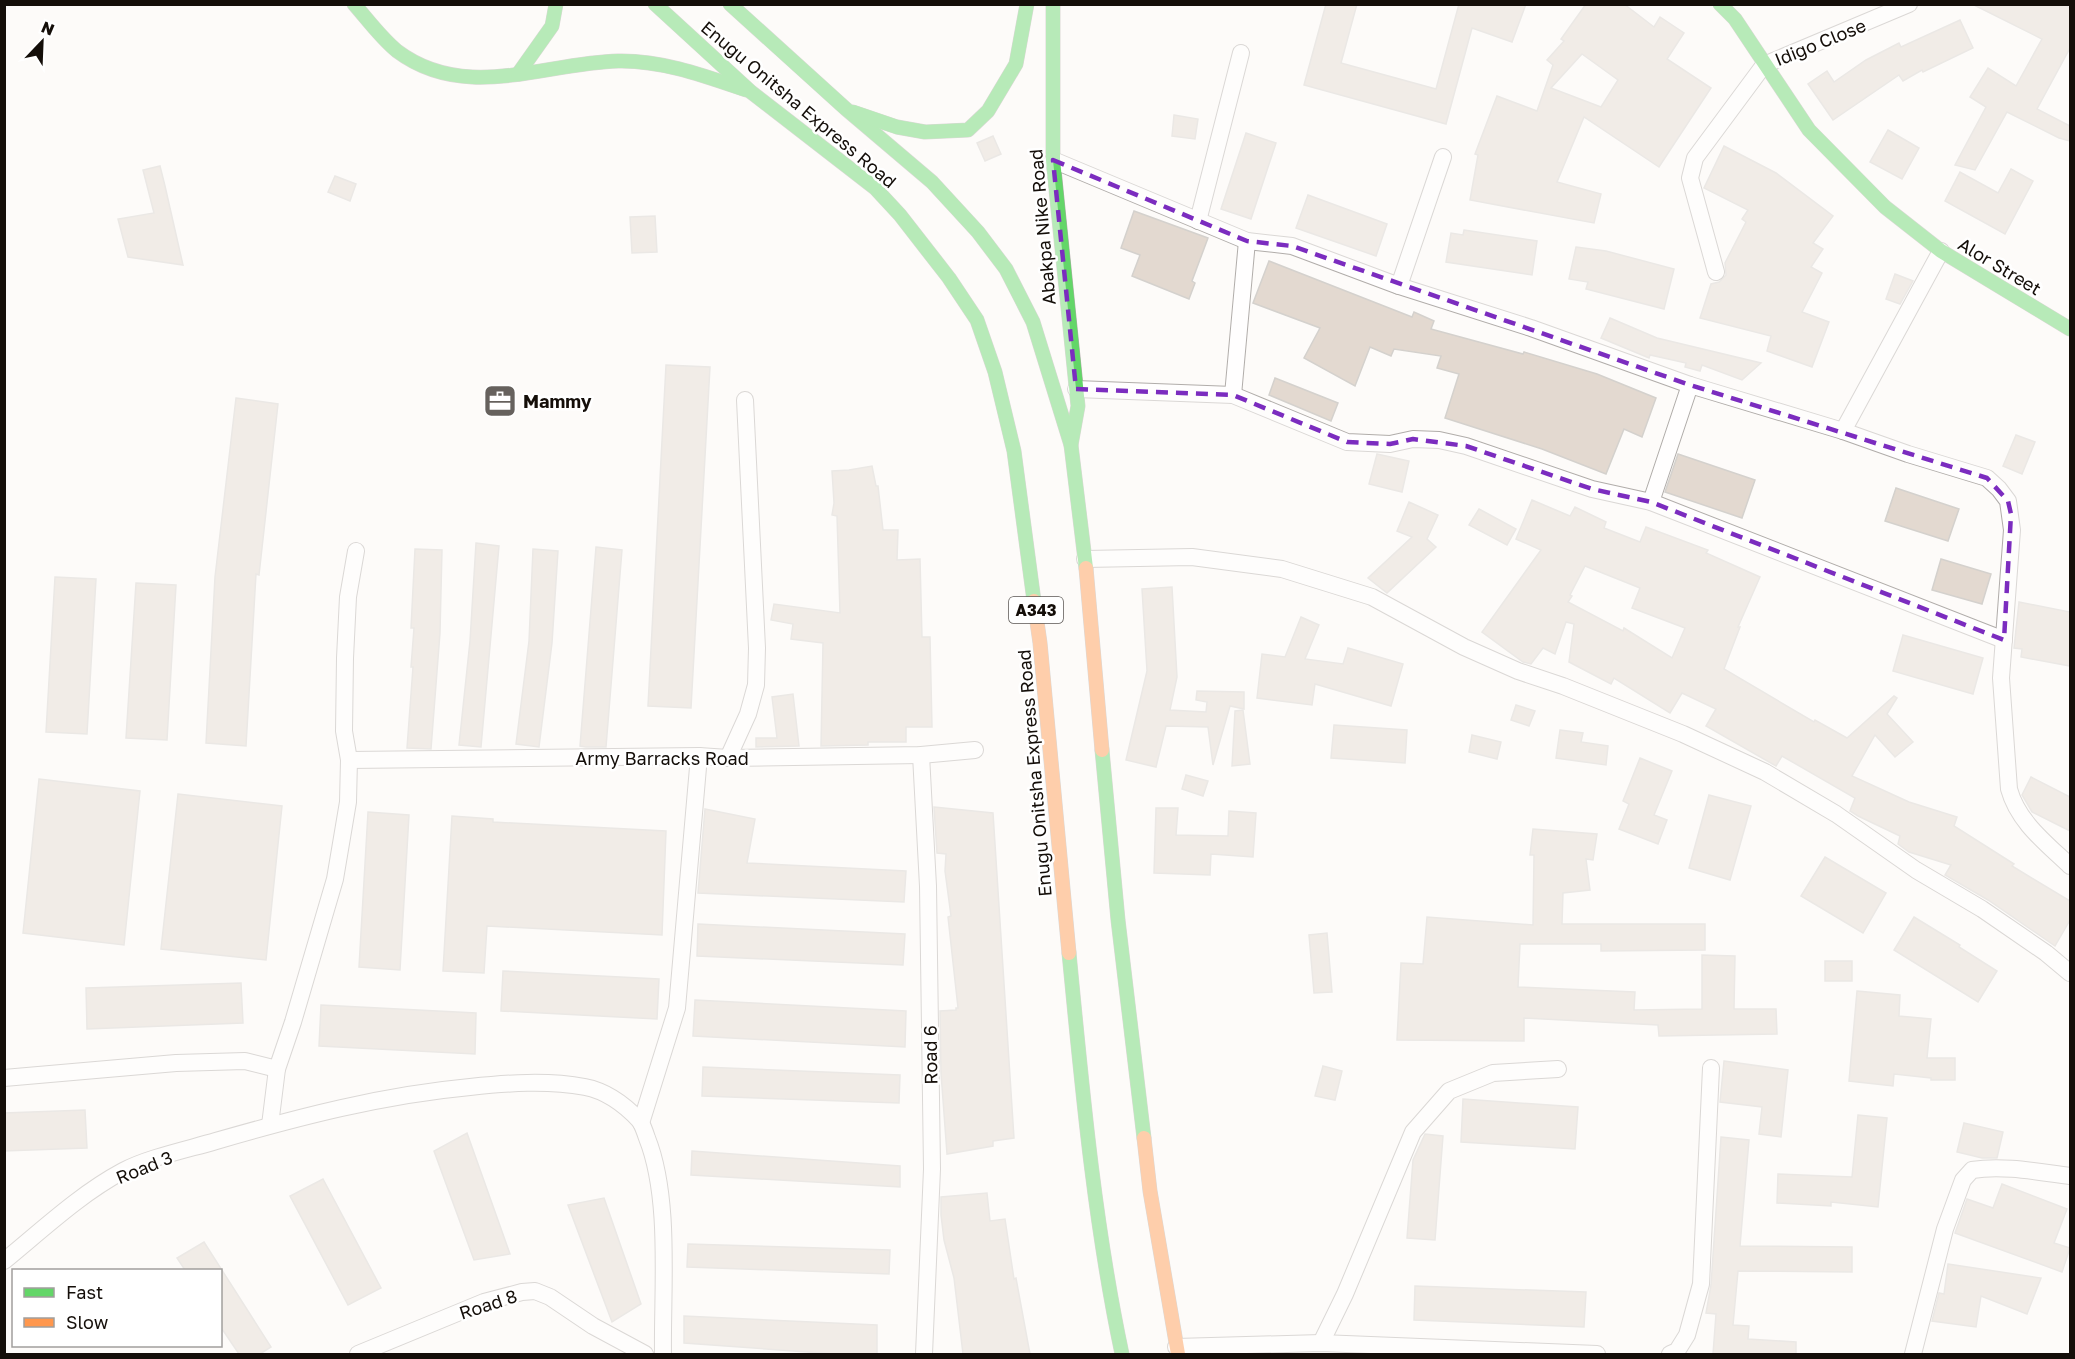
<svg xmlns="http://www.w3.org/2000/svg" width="2075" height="1359" viewBox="0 0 2075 1359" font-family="'Golos Text',sans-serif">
<rect width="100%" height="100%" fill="#fdfbf9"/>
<g fill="#e3d9d0" stroke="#d4d1cd" stroke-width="1.5" fill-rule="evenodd">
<polygon points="1326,4 1357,4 1341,63 1436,89 1459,4 1526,4 1512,42 1472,28 1446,124 1304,85"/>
<path d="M1586 4H1624L1654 27 1660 17 1684 33 1667 59 1711 88 1659 167 1584 117 1557 182 1601 194 1594 223 1470 200 1478 155 1475 154 1497 96 1537 111 1553 65 1547 60 1564 41 1561 39ZM1582 54 1618 80 1601 107 1551 88Z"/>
<polygon points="1972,4 2064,4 2070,8 2070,48 2037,109 2070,126 2070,141 2059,138 2007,112 1975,170 1955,165 1986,107 1970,97 1988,68 2016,86 2042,39"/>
<polygon points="1960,20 1973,48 1923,72 1922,70 1903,81 1899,75 1833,120 1808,84 1827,71 1834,82 1866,60 1899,43 1901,47"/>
<polygon points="1174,115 1198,119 1195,139 1172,136"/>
<polygon points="1888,130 1919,148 1902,179 1870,162"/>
<polygon points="1246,133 1276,143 1251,219 1221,209"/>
<polygon points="993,136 1001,154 985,161 977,143"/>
<polygon points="1724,146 1776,173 1833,216 1813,243 1823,249 1811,267 1822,273 1802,312 1829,322 1812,367 1767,351 1771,336 1700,318 1711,284 1719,282 1726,275 1725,263 1746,222 1742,219 1748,210 1704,188"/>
<polygon points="160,166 165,186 183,265 128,257 118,219 154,213 143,170"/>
<polygon points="2011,169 2033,181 2005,234 1945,201 1960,172 1998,193"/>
<polygon points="335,176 356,184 350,201 328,192"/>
<polygon points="1308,195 1387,224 1376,256 1296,228"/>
<polygon points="1134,211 1208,238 1192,281 1195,283 1189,299 1132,276 1140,255 1121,248"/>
<polygon points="655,216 657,252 632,253 630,217"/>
<polygon points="1464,230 1537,241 1532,275 1446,262 1451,233 1463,235"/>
<polygon points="1576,247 1606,251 1674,269 1664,309 1586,289 1588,282 1569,279"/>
<polygon points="1269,261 1412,317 1414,312 1434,321 1431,329 1523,354 1524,352 1597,374 1656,398 1642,437 1624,429 1606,474 1542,449 1445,418 1459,374 1437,368 1441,356 1394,349 1391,356 1370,347 1355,386 1304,358 1320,328 1253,303"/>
<polygon points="1895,274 1913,281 1900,304 1886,299"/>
<polygon points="1610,318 1657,338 1761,363 1742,380 1702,365 1700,371 1685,367 1686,363 1650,355 1649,358 1601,338"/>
<polygon points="666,365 710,367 691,708 648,706"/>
<polygon points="1275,378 1338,403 1331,421 1269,395"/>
<polygon points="236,398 278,404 259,575 256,574 246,746 206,743 215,577"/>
<polygon points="2016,435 2035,442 2022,474 2003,466"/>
<polygon points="1377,454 1409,461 1402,492 1369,484"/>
<polygon points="1678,454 1755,480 1742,518 1665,492"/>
<polygon points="872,466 876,486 878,486 883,530 898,530 897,560 920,559 922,637 930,637 932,727 906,727 906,742 868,742 868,745 821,746 823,643 791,639 793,624 771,620 774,604 840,613 837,516 832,515 834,503 832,471 849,470"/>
<polygon points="1896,488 1959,509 1948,541 1885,521"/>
<path d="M1532 500 1570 516 1575 507 1606 522 1604 528 1640 542 1646 527 1708 550 1706 553 1760 577 1738 627H1740L1724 669 1814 722 1815 720 1847 738 1894 696 1897 698 1887 714 1913 742 1895 757 1875 735 1852 776 1909 802 1957 817 1954 826 2014 864 2012 866 2070 901V920L2055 946 1988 900 1945 875 1951 865 1909 852 1898 844 1900 836 1858 816 1850 811 1855 798 1782 756 1776 766 1706 726 1716 709 1682 693 1670 713 1614 678 1611 684 1569 662 1574 624 1566 622 1555 654 1543 648 1531 664 1523 662 1482 632 1541 550 1516 539ZM1585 566 1640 588 1632 608 1685 628 1672 658 1624 628 1623 631 1568 602 1572 596 1570 595Z"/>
<polygon points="1409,502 1438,515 1427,539 1436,547 1387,593 1368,578 1412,537 1397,531"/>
<polygon points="1479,509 1516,529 1507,545 1469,525"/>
<polygon points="476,543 499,546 481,747 459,745 470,641"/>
<polygon points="596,547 622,550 606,747 586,747 580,746"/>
<polygon points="415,549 442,550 440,633 431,749 407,748 413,667 411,667 414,628 411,628"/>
<polygon points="533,549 558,551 552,643 539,747 516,744 529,641"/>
<polygon points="1941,559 1991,574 1982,604 1932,590"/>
<polygon points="55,577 96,579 87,734 46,732"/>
<polygon points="136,583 176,585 167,740 126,738"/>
<polygon points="1172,587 1177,677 1170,710 1206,712 1207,702 1196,700 1197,691 1244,692 1244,709 1230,706 1213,765 1208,727 1166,726 1156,767 1126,760 1147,671 1142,589"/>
<polygon points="2019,602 2070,612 2070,666 2021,657 2022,649 2014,648"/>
<polygon points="1301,617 1319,625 1305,659 1343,664 1348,648 1403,664 1391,706 1315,684 1312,705 1257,698 1262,654 1285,657"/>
<polygon points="1903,635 1983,658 1973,694 1893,671"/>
<polygon points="793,694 799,746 756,747 756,738 777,738 772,697"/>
<polygon points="1516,705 1535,711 1529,726 1511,720"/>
<polygon points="1243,710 1250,764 1232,766 1235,711"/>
<polygon points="1334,725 1407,730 1405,763 1331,758"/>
<polygon points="1560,730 1583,733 1581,742 1608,746 1606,765 1556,758"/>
<polygon points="1472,735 1501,742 1497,759 1469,752"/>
<polygon points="1640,758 1672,771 1654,815 1667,820 1658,844 1619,829 1629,804 1623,801"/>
<polygon points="1186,775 1208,781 1203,796 1182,789"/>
<polygon points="2031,777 2070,797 2070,831 2032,812 2022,795"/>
<polygon points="39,779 140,791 124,945 23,933"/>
<polygon points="178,794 282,806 266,960 161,949"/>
<polygon points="1709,795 1751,806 1730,880 1689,868"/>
<polygon points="934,807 993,813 1014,1138 993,1141 993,1146 947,1154 941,1073 940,1011 956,1010 956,1008 958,1008 948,917 951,916 945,871 946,854 937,853"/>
<polygon points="1156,808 1178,808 1176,835 1228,836 1229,811 1256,813 1253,857 1211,854 1210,875 1154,873"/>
<polygon points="705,809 755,819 747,863 906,871 904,902 698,893"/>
<polygon points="368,812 409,815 400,970 359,967"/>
<polygon points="452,816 493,819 493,822 666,831 662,935 487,926 484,973 443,971"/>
<polygon points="1533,829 1597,834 1593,860 1586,859 1590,890 1563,893 1562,924 1705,924 1705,950 1601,951 1601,944 1520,944 1518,987 1635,992 1634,1010 1702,1009 1702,955 1735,956 1734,1009 1776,1009 1777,1034 1659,1036 1658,1025 1524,1018 1524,1041 1397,1040 1401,963 1423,964 1427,917 1533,925 1534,855 1530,855"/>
<polygon points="1825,857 1886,893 1863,933 1801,896"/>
<polygon points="1914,917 1960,945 1959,947 1997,971 1978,1002 1894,950"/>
<polygon points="698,924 905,934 903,965 697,956"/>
<polygon points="1327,933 1332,992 1314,993 1309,935"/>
<rect x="1825" y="961" width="27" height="20"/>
<polygon points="503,971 659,979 657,1019 501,1011"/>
<polygon points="241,983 243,1023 87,1029 86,988"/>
<polygon points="1857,991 1900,995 1899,1016 1931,1019 1927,1058 1955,1058 1955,1080 1931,1080 1931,1078 1894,1074 1893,1086 1849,1081"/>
<polygon points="695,1000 906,1011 905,1047 693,1036"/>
<polygon points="321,1005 476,1013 475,1054 319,1046"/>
<polygon points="1724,1061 1788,1070 1781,1137 1759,1134 1762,1107 1720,1102"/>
<polygon points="1323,1066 1342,1071 1335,1100 1315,1096"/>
<polygon points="703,1067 900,1075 899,1103 702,1096"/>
<polygon points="1463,1099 1578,1107 1575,1149 1461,1142"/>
<polygon points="85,1110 87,1148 4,1151 4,1113"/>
<polygon points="1858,1115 1887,1118 1878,1207 1831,1202 1831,1206 1777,1203 1778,1174 1852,1177"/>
<polygon points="1964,1123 2003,1132 1997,1158 1982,1158 1957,1152"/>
<polygon points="467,1133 510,1254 474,1260 434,1151"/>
<polygon points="1425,1134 1443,1136 1435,1240 1407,1238 1413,1160"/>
<polygon points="1721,1137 1749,1140 1740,1246 1852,1247 1852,1272 1738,1271 1733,1325 1749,1326 1748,1339 1796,1342 1796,1354 1713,1354 1716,1314 1706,1313 1711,1285"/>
<polygon points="692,1151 900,1166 900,1187 691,1175"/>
<polygon points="323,1179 381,1288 348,1305 290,1196"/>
<polygon points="2002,1184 2067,1209 2054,1243 2070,1248 2062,1272 1955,1233 1967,1199 1993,1208"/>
<polygon points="987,1193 990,1221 1005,1219 1014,1279 1016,1278 1030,1354 963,1354 954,1278 944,1240 941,1215 941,1197"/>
<polygon points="604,1198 641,1304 612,1322 568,1205"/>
<polygon points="204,1242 271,1347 260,1354 239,1354 220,1326 220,1270 185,1270 177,1258"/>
<polygon points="688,1244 890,1250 889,1274 687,1267"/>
<polygon points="1948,1264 2041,1278 2027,1314 1981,1296 1976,1327 1932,1321 1939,1293 1944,1294"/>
<polygon points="1415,1286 1586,1292 1584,1327 1414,1320"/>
<polygon points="684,1316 877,1325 877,1354 834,1354 684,1343"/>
</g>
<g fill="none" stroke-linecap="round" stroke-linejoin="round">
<g stroke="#b1adaa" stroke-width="18">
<g id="street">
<path d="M1053 160 1247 241 1292 246 1399 286 1531 328 1690 385 1843 431 1908 454 1987 478 1999 489 2008 501 2012 530 2001 678 2009 789C2018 822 2046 843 2070 866"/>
<polyline points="1198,221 1241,53"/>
<polyline points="1716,272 1690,178 1695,158 1764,65 1909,4"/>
<polyline points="1399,286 1443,157"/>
<polyline points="1076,389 1233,395 1347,442 1390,444 1413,439 1439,440 1466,446 1592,489 1651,502 2004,640"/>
<polyline points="1233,395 1247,241"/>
<polyline points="1843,431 1941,251"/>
<polyline points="1651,502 1690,385"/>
<polyline points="1085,559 1192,557 1282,569 1372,597 1464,647 1518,671 1563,686 1683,734 1765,772 1836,814 1916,870 1982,909 2046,953 2070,973"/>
<polyline points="921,755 928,886 932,1169 924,1354"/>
<polyline points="728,758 748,714 756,685 757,648 745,400"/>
<polyline points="349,760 699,756 728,758 921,755 975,750"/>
<polyline points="4,1078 176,1063 245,1061 277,1069"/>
<polyline points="641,1123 677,1008 699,756"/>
<polyline points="270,1125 277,1069 293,1022 335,879 348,802 349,760 344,731 345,658 348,597 356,551"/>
<path d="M4 1261C42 1230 80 1194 123 1171 147 1158 189 1149 216 1141 299 1117 383 1095 470 1087 508 1083 547 1080 585 1087 606 1091 626 1106 640 1121 643 1126 645 1132 647 1138 671 1198 662 1289 663 1354"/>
<polyline points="1321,1343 1345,1294 1413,1132 1449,1091 1493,1073 1558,1069"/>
<polyline points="1176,1347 1321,1343 1597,1354"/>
<polyline points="358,1354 484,1302 522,1292 535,1291 550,1297 593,1326 645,1354"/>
<polyline points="1670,1354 1677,1351 1687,1335 1701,1284 1711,1068"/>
<path d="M1913 1354 1945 1229 1963 1180 1972 1170C2004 1165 2038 1172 2070 1176"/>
</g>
</g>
<g stroke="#b1adaa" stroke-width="15">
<g id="fast">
<path d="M354 4C368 20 381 38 397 51 465 102 543 63 618 61 662 60 705 76 746 90"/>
<polyline points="655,4 751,92 875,188 900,215 949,278 977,320 995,372 1014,451 1034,601"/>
<polyline points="730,4 846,109 932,182 978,232 1006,269 1033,322 1071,445 1086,568"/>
<polyline points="1053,4 1053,160 1078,406 1071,445"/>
<polyline points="1720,4 1735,19 1809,130 1885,207 1941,251 2070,329"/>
<polyline points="518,74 552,26 556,4"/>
<polyline points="853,112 897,127 925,132 968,130 988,111 1016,64 1027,4"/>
<polyline points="1102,750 1118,920 1144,1138"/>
<path d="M1069 953C1082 1087 1094 1222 1122 1354"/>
</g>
</g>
<g stroke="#b1adaa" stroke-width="15">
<g id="slow">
<polyline points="1086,568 1102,750"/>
<polyline points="1034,601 1040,643 1069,953"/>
<polyline points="1144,1138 1150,1191 1178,1354"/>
</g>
</g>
<use href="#street" stroke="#fffefe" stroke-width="16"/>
<use href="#fast" stroke="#63d668" stroke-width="14"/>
<use href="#slow" stroke="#ff974d" stroke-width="14"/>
</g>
<path d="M0 0H2075V1359H0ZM1053 160 1247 241 1292 246 1690 385 1987 478 2008 501 2011 514 2004 640 1651 502 1592 489 1466 446 1413 439 1390 444 1347 442 1233 395 1076 389Z" fill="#fdfbf9" fill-opacity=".55" fill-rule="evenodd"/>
<path fill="none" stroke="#7b2cbf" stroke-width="4.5" stroke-dasharray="12 8" stroke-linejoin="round" d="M1053 160 1247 241 1292 246 1690 385 1987 478 2008 501 2011 514 2004 640 1651 502 1592 489 1466 446 1413 439 1390 444 1347 442 1233 395 1076 389Z"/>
<defs>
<g id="office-square" transform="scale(1.725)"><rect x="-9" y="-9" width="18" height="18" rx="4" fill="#66615d" stroke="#fff"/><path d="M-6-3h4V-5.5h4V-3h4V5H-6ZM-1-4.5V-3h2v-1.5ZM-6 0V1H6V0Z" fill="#fff"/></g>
</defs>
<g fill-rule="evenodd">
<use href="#office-square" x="500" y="401"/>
</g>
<g text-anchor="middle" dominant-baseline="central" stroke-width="5" stroke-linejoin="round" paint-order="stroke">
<rect fill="#fff" stroke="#5a5653" stroke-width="1.5" x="1009" y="597" width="54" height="26" rx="4.5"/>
<g font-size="16" font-weight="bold" fill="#140e09">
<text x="1036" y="610">A343</text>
</g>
<g font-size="18" fill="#140e09" stroke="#fff">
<text transform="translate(1820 42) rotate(-22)">Idigo Close</text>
<text transform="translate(799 104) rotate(40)">Enugu Onitsha Express Road</text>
<text transform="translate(1042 227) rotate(-95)">Abakpa Nike Road</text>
<text transform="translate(2000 266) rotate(31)">Alor Street</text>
<text x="662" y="758">Army Barracks Road</text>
<text transform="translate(1034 773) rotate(-95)">Enugu Onitsha Express Road</text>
<text transform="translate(930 1055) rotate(-91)">Road 6</text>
<text transform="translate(144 1167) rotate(-22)">Road 3</text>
<text transform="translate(488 1304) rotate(-18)">Road 8</text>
</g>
<g font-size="18" font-weight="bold" fill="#140e09" stroke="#fff" text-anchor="start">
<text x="523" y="401">Mammy</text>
</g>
</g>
<rect width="2075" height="1359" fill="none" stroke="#140e09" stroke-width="12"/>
<rect x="12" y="1269" width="210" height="78" fill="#ffffff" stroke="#a19f9d" stroke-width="1.5"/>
<rect x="24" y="1288" width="30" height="9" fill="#63d668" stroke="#a19f9d" stroke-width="1.5"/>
<text x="66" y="1299" font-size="18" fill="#140e09">Fast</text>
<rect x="24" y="1318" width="30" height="9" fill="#ff974d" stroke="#a19f9d" stroke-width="1.5"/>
<text x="66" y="1329" font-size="18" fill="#140e09">Slow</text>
<g transform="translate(42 42) rotate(23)" stroke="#ffffff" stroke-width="4.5" paint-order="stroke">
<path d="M0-4.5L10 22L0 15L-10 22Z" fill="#140e09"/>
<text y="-9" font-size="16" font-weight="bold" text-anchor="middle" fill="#140e09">N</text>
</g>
</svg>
